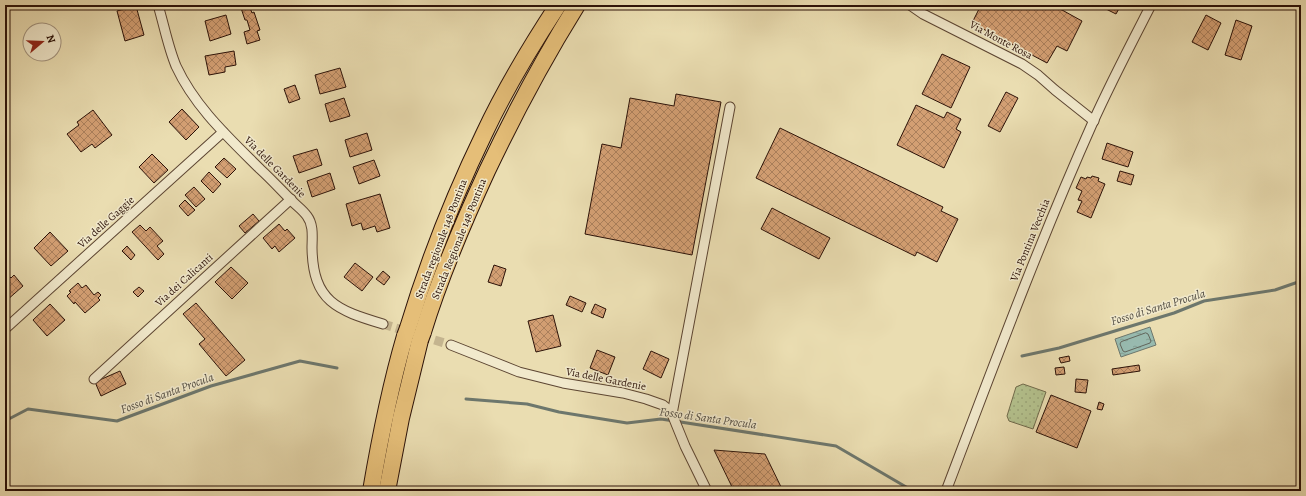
<svg xmlns="http://www.w3.org/2000/svg" width="1306" height="496" viewBox="0 0 1306 496" font-family="Alegreya,serif">
<defs>
<pattern id="grass-dots" width="8" height="8" patternUnits="userSpaceOnUse"><rect width="8" height="8" fill="#b4c28e"/><path d="M2 2h.1M6 6h.1" fill="none" stroke="#9ba679" stroke-width="1.8" stroke-linecap="round"/></pattern>
<pattern id="water-ripples" width="26" height="14" patternUnits="userSpaceOnUse"><rect width="26" height="14" fill="#98bbb0"/><path d="M2 4q2-2 4 0t4 0M15 11q2-2 4 0t4 0" fill="none" stroke="#83a096"/></pattern>
<pattern id="building-cross-hatch" width="8" height="8" patternUnits="userSpaceOnUse"><rect width="8" height="8" fill="#d39f73"/><path d="M0 0l8 8M0 8l8-8" fill="none" stroke="#ab805c"/></pattern>
</defs>
<rect width="100%" height="100%" fill="#eaddb1"/>
<filter id="stains"><feTurbulence type="fractalNoise" baseFrequency=".005" numOctaves="4"/><feColorMatrix values="0 0 0 0 .2 0 0 0 0 .09 0 0 0 0 .02 0 0 0 .5 -.17"/></filter>
<radialGradient id="worn" r=".72"><stop offset=".6" stop-color="#630" stop-opacity="0"/><stop offset="1" stop-color="#630" stop-opacity=".3"/></radialGradient>
<polygon fill="url(#grass-dots)" stroke="#706a4b" points="1023,384 1046,392 1033,429 1009,421 1007,416 1016,387"/>
<polygon fill="url(#water-ripples)" stroke="#6d776d" points="1150,327 1156,345 1121,357 1115,339"/>
<g fill="none" stroke-linecap="round" stroke-linejoin="round">
<polygon stroke="#62665c" stroke-width="1" points="1146,333 1148,334 1151,341 1150,343 1125,352 1123,351 1120,344 1121,342"/>
<g stroke="#6d776d" stroke-width="3">
<polyline points="1022,356 1059,348 1174,313 1204,301 1275,290 1301,281"/>
<polyline points="466,399 527,404 559,412 627,423 661,419 836,446 913,491"/>
<polyline points="5,421 28,409 117,421 211,386 300,361 337,368"/>
</g>
</g>
<g fill="url(#building-cross-hatch)" stroke="#2c1208">
<polygon points="240,5 249,5 252,13 254,12 260,30 257,31 260,40 247,44 244,32 250,30 247,20 245,20"/>
<polygon points="981,5 1053,5 1082,21 1067,51 1057,46 1047,63 972,23"/>
<polygon points="1103,5 1121,5 1116,14 1102,7"/>
<polygon points="136,6 144,35 125,41 117,11"/>
<polygon points="226,15 231,34 210,41 205,21"/>
<polygon points="1206,15 1221,23 1208,50 1192,42"/>
<polygon points="1236,20 1252,26 1241,60 1225,55"/>
<polygon points="234,51 236,65 225,67 225,72 209,75 205,56"/>
<polygon points="942,54 970,67 951,108 922,94"/>
<polygon points="340,68 346,87 320,94 315,75"/>
<polygon points="295,85 300,99 289,103 284,89"/>
<polygon points="1006,92 1018,98 1000,132 988,126"/>
<polygon points="676,94 721,102 692,255 585,234 602,144 621,148 630,98 674,106"/>
<polygon points="344,98 350,116 330,122 325,104"/>
<polygon points="916,105 944,118 947,112 961,119 956,129 961,132 944,168 897,145"/>
<polygon points="182,109 199,127 186,140 169,122"/>
<polygon points="93,110 112,135 95,148 92,144 81,152 67,134 79,125 77,122"/>
<polygon points="780,128 943,207 941,211 958,219 937,262 917,252 915,256 756,178"/>
<polygon points="367,133 372,150 350,157 345,140"/>
<polygon points="1107,143 1133,152 1128,167 1102,159"/>
<polygon points="317,149 322,165 299,173 293,156"/>
<polygon points="152,154 168,170 154,183 139,167"/>
<polygon points="224,158 236,169 227,178 215,167"/>
<polygon points="374,160 380,176 359,184 353,167"/>
<polygon points="1120,171 1134,175 1131,185 1117,181"/>
<polygon points="209,172 221,184 213,193 201,181"/>
<polygon points="330,173 335,189 312,197 307,181"/>
<polygon points="1092,176 1099,178 1098,181 1105,184 1091,218 1077,212 1082,201 1078,200 1082,191 1076,188 1081,177 1086,179 1087,177 1091,178"/>
<polygon points="194,187 205,199 196,207 185,195"/>
<polygon points="380,194 390,228 377,232 375,226 363,230 361,223 352,226 346,204"/>
<polygon points="185,200 195,210 188,216 179,206"/>
<polygon points="772,208 830,238 819,259 761,229"/>
<polygon points="253,214 259,221 245,233 239,226"/>
<polygon points="279,224 285,231 287,229 295,238 279,252 275,246 272,249 263,238"/>
<polygon points="140,225 146,231 150,227 163,241 157,246 164,254 158,260 132,232"/>
<polygon points="50,232 68,251 51,266 34,248"/>
<polygon points="127,246 135,255 131,260 122,251"/>
<polygon points="355,263 373,277 362,291 344,277"/>
<polygon points="494,265 506,269 501,286 488,282"/>
<polygon points="231,267 248,283 232,299 215,282"/>
<polygon points="383,271 390,277 384,285 376,279"/>
<polygon points="5,272 11,278 14,275 23,286 6,301"/>
<polygon points="78,283 82,288 86,285 94,295 98,292 101,295 98,298 100,300 85,313 75,302 74,304 67,296 71,292 69,291"/>
<polygon points="139,287 144,291 138,297 133,292"/>
<polygon points="570,296 586,303 582,312 566,305"/>
<polygon points="196,303 245,360 226,376 199,344 205,339 183,314"/>
<polygon points="50,304 65,320 47,336 33,320"/>
<polygon points="595,304 606,309 603,318 591,313"/>
<polygon points="553,315 561,346 536,352 528,321"/>
<polygon points="597,350 615,357 608,375 590,368"/>
<polygon points="651,351 669,359 661,378 643,369"/>
<polygon points="1069,356 1070,361 1061,363 1059,358"/>
<polygon points="1139,365 1140,371 1113,375 1112,369"/>
<polygon points="1064,367 1065,374 1056,375 1055,368"/>
<polygon points="120,371 126,384 101,396 95,382"/>
<polygon points="1076,379 1088,380 1086,393 1075,392"/>
<polygon points="1051,395 1091,411 1077,448 1036,432"/>
<polygon points="1099,402 1104,404 1102,410 1097,409"/>
<polygon points="714,450 765,454 783,491 734,491"/>
</g>
<g fill="none" stroke-linecap="round" stroke-linejoin="round">
<polyline stroke="#c4b48f" stroke-width="9" stroke-dasharray="9 4.5" stroke-linecap="butt" points="383,324 451,345"/>
<g stroke="#5c4532" stroke-width="11">
<g id="street">
<path d="M158 5C164 25 168 47 176 66 195 107 228 137 260 169 271 179 281 190 292 201 297 206 303 210 307 216 314 225 312 238 312 248 313 302 337 310 383 324"/>
<polyline points="910,5 923,14 1022,64 1038,75 1055,90 1094,121"/>
<polyline points="5,329 223,132"/>
<polyline points="451,345 519,372 563,383 623,393 646,399 663,405 668,409 672,414 685,446 707,491"/>
<polyline points="94,379 291,199"/>
<polyline points="672,414 730,107"/>
<path d="M946 491C993 367 1039 243 1093 122 1111 82 1131 44 1151 5"/>
</g>
</g>
<g stroke="#2c1208" stroke-width="18">
<g id="highway">
<path d="M408 328C428 262 454 196 484 134 505 89 531 46 558 5"/>
<path d="M423 332C440 276 463 223 487 171 514 114 544 58 577 5"/>
<path d="M371 491C380 438 390 387 405 336"/>
<polyline points="387,491 401,418 420,340"/>
</g>
</g>
<use href="#street" stroke="#f1e9cc" stroke-width="9"/>
<use href="#highway" stroke="#e5be78" stroke-width="16"/>
<g stroke="#2c1208" stroke-width="18" stroke-linecap="butt">
<g id="highway-bridge">
<polyline points="405,336 408,328"/>
<polyline points="420,340 423,332"/>
</g>
</g>
<use href="#highway-bridge" stroke="#e5be78" stroke-width="16"/>
</g>
<g text-anchor="middle" dominant-baseline="central" stroke-width="3" stroke-linejoin="round" paint-order="stroke">
<g font-size="11" fill="#2c1208" stroke="#f1e9cc">
<text transform="translate(1001 40) rotate(28)">Via Monte Rosa</text>
<text transform="translate(275 167) rotate(45)">Via delle Gardenie</text>
<text transform="translate(106 222) rotate(-42)">Via delle Gaggie</text>
<text transform="translate(441 239) rotate(-69)">Strada regionale 148 Pontina</text>
<text transform="translate(459 239) rotate(-68)">Strada Regionale 148 Pontina</text>
<text transform="translate(1030 240) rotate(-68)">Via Pontina Vecchia</text>
<text transform="translate(184 280) rotate(-42)">Via dei Calicanti</text>
<text transform="translate(606 379) rotate(11)">Via delle Gardenie</text>
</g>
<g font-size="12" font-style="italic" fill="#524d43" stroke="#f1e9cc">
<text transform="translate(1158 307) rotate(-17)">Fosso di Santa Procula</text>
<text transform="translate(167 393) rotate(-20)">Fosso di Santa Procula</text>
<text transform="translate(708 418) rotate(8)">Fosso di Santa Procula</text>
</g>
</g>
<rect width="1306" height="496" fill="none" stroke="#eaddb1" stroke-width="20"/>
<rect x="6" y="6" width="1294" height="484" fill="none" stroke="#2c1208" stroke-width="2"/>
<rect x="10" y="10" width="1286" height="476" fill="none" stroke="#2c1208"/>
<g transform="translate(42 42) rotate(71)"><circle r="19" fill="#f1e9cc" stroke="#a2937e"/>
<path d="M0-3L7 15L0 10L-7 15Z" fill="#8f2418"/>
<text y="-6" font-size="11" font-weight="bold" text-anchor="middle" fill="#2c1208">N</text>
</g>
<rect width="100%" height="100%" filter="url(#stains)"/>
<rect width="100%" height="100%" fill="url(#worn)"/>
</svg>
